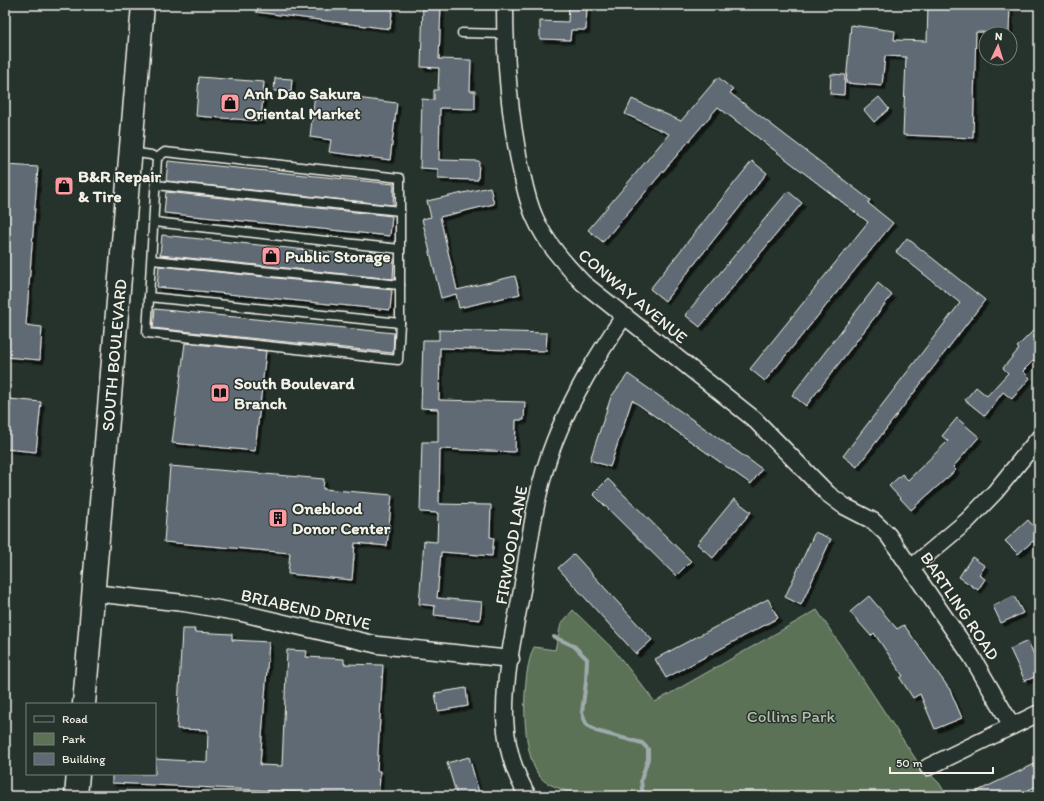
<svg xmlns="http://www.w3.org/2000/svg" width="1044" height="801" viewBox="0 0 1044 801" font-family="Itim,sans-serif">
<defs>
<filter id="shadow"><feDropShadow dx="3.5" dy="3.5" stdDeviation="0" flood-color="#0009"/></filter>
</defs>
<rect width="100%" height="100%" fill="#26332d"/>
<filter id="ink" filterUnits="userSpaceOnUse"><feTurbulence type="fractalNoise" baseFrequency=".025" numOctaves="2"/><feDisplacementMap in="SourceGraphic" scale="8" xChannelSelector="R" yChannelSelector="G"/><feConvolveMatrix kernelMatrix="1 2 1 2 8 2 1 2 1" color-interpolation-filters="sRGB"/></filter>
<g filter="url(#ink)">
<path fill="#5b7257" stroke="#a8b2a0" d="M573 610 614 650 655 702 817 610 917 761 939 783 947 796H570L568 792C560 788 547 785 541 778 520 755 521 673 534 647L555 650 561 624Z"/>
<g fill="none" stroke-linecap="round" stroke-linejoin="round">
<polyline stroke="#9eaaac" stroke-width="4" points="554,637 574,646 587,659 586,682 582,712 586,724 596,731 642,743 648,749 648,759 641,780 643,796"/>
</g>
<g fill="#5f6a74" stroke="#f4f1e8" filter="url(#shadow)">
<polygon points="257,5 393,5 390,29 256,12"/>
<polygon points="423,5 441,5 439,59 471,60 470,91 475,91 475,109 440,108 439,160 479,161 478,180 438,179 438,169 420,168 422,99 434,100 434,90 438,90 439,68 421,67"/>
<polygon points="569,5 587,5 586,30 571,30 570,40 540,39 540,21 568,22"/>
<polygon points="928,5 1010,5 1009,33 976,32 973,138 903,135 906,57 885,56 882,86 846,83 851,25 895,31 894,40 927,41"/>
<polygon points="831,74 845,75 844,95 830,94"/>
<polygon points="199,77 264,82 261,121 196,116"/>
<polygon points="718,77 733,90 730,93 870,200 868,203 893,223 765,381 750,369 868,222 718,107 603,242 588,230 669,134 625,114 632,99 681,121"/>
<polygon points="275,78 292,79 291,92 274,91"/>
<polygon points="315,93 397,103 390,160 329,152 331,140 310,137"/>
<polygon points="879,97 889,109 874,122 864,110"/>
<polygon points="168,161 394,184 393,205 166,181"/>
<polygon points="752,161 767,173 665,301 650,289"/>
<polygon points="6,165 38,167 26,325 42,327 40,360 5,357"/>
<polygon points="490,187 494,204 440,217 457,290 515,276 520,294 459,308 456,294 441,298 422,219 431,217 427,201"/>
<polygon points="788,191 802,203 700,327 685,315"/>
<polygon points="166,192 392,216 390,236 164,213"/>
<polygon points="162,235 394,259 393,279 160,255"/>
<polygon points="907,238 985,300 857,467 843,456 960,303 896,252"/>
<polygon points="159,266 392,290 390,310 157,287"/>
<polygon points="878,283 892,295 806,406 792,395"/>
<polygon points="155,309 394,333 393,353 153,328"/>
<polygon points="1039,325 1039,355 1023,371 1030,378 1012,399 1003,392 985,416 965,400 976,387 987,396 1008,373 1003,368 1019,349 1017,347"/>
<polygon points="439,330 547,333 546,351 440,348 439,400 525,402 524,420 516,420 515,452 440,449 439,504 491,505 490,537 494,538 492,556 441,552 437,598 482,602 480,620 434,615 435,606 419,604 424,541 437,542 438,513 420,512 422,442 438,442 438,409 421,408 423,340 439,340"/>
<polygon points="185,343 266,351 255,451 172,443"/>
<polygon points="628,374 762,469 751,484 632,400 610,467 590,460 611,397"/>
<polygon points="10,399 41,402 36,452 5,449 5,406 10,407"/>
<polygon points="957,418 979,437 953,467 956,470 911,510 889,486 902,474 908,480 948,441 942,436"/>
<polygon points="170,466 324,479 323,489 392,495 387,546 355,543 352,580 288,574 290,553 164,542"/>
<polygon points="608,479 691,561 676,576 593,494"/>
<polygon points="734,499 751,512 713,558 697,544"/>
<polygon points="1028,520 1039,532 1039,548 1033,541 1018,554 1005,541"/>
<polygon points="815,532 831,539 801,605 785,597"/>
<polygon points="574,554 652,640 636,654 558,568"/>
<polygon points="972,557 985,566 979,575 985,579 978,590 959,577"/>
<polygon points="869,596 897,629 904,625 950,690 962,718 935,729 920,694 913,698 900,678 903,676 874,633 871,636 850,612"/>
<polygon points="1014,596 1023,613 1001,623 993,606"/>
<polygon points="768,599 778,618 666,678 655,659"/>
<polygon points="182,629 195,629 194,632 232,634 232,640 269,642 260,765 282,766 287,650 307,651 306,657 344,659 344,664 383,665 377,771 380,771 379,796 112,783 112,774 155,774 155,759 207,762 208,730 177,729"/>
<polygon points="1028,641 1039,666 1039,675 1025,681 1010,649"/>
<polygon points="466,688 468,706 438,711 435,693"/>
<polygon points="469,757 480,796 457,796 447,763"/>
<polygon points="1039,762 1039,785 1016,796 967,796"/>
</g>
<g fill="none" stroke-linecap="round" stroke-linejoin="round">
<g stroke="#f4f1e8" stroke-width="11">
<g id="service">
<polyline points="462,33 506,34"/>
<polyline points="131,152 151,155 157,158 147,333 398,360 400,323 400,178 165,152 157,158"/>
<polyline points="156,185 400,211"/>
<polyline points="154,222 400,249"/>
<polyline points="152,260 400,285"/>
<polyline points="149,297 400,323"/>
</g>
</g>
<g stroke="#f4f1e8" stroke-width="19">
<g id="minor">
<path d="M505 5C505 58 509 113 520 165 524 183 527 201 535 218 546 243 565 264 583 283L754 419 828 494 844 506 873 521 888 535 972 657 1012 726"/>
<polyline points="911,568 967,521 995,492 1039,438"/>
<polyline points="93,593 184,603 242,613 378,645 511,659"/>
<polyline points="928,767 1039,713"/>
<path d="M528 796C514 773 506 745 505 718 504 676 514 631 522 590 530 539 536 487 555 440 573 395 597 356 624 316"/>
</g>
</g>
<g stroke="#f4f1e8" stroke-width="25">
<g id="secondary">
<polyline points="84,704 143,5"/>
<polyline points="76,796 78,774"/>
</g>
</g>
<use href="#service" stroke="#26332d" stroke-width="8"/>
<use href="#minor" stroke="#26332d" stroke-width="16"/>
<use href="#secondary" stroke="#26332d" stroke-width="22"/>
</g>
</g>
<defs>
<g id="shop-square" transform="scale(1)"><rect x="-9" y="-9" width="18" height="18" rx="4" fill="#ff9aa2" stroke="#26332d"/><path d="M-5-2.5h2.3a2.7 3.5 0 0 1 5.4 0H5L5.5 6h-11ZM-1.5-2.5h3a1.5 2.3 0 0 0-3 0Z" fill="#111"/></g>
<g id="library-square" transform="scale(1)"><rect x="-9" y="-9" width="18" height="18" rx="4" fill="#ff9aa2" stroke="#26332d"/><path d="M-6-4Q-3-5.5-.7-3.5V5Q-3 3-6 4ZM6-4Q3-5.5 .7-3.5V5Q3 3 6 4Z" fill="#111"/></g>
<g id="building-square" transform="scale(1)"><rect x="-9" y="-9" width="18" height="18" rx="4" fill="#ff9aa2" stroke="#26332d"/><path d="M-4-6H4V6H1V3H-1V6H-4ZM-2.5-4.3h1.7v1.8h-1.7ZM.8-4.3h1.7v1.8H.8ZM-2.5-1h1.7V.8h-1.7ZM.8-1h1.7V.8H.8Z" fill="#111"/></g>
</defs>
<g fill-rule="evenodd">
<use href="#shop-square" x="230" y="103"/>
<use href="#shop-square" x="64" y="186"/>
<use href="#shop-square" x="271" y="256"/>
<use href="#library-square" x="220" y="393"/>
<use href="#building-square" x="278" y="518"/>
</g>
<g text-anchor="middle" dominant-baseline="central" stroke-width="3" stroke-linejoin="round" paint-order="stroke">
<g font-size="17" font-weight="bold" fill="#f4f1e8" stroke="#26332d" text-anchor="start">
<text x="244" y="93">Anh Dao Sakura<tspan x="244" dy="20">Oriental Market</tspan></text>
<text x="78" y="176">B&amp;R Repair<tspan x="78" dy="20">&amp; Tire</tspan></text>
<text x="285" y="256">Public Storage</text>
<text x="234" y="383">South Boulevard<tspan x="234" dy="20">Branch</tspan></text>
<text x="292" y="508">Oneblood<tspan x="292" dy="20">Donor Center</tspan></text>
</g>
<g font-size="17" fill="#f4f1e8" stroke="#26332d">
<text transform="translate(633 296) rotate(40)">CONWAY AVENUE</text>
<text transform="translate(114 355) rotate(-85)">SOUTH BOULEVARD</text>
<text transform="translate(511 545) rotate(-80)">FIRWOOD LANE</text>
<text transform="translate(960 606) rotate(56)">BARTLING ROAD</text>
<text transform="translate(306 609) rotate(13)">BRIABEND DRIVE</text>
</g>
<g font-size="17" fill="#b7beae" stroke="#26332d">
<text x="791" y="716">Collins Park</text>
</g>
</g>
<rect width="1044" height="801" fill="none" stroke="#26332d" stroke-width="20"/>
<rect x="10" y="10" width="1024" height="781" fill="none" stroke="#f4f1e8" stroke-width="1.5" filter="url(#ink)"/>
<rect x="26" y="703" width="130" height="72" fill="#26332d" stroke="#787f78"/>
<rect x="34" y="716" width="20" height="6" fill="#26332d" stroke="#787f78"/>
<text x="62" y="723" font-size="12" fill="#f4f1e8">Road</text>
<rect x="34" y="733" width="20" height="12" fill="#5b7257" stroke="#787f78"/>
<text x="62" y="743" font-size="12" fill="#f4f1e8">Park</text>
<rect x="34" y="753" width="20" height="12" fill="#5f6a74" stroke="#787f78"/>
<text x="62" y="763" font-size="12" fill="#f4f1e8">Building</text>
<g transform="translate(998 46) rotate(4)"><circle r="19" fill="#26332d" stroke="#787f78"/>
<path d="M0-3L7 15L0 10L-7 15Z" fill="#ff9aa2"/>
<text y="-6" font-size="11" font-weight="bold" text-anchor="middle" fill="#f4f1e8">N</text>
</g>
<path d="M890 767v6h103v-6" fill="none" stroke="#f4f1e8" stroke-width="2"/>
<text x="896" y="767" font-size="12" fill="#f4f1e8" stroke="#26332d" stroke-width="3" paint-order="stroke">50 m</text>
</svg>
